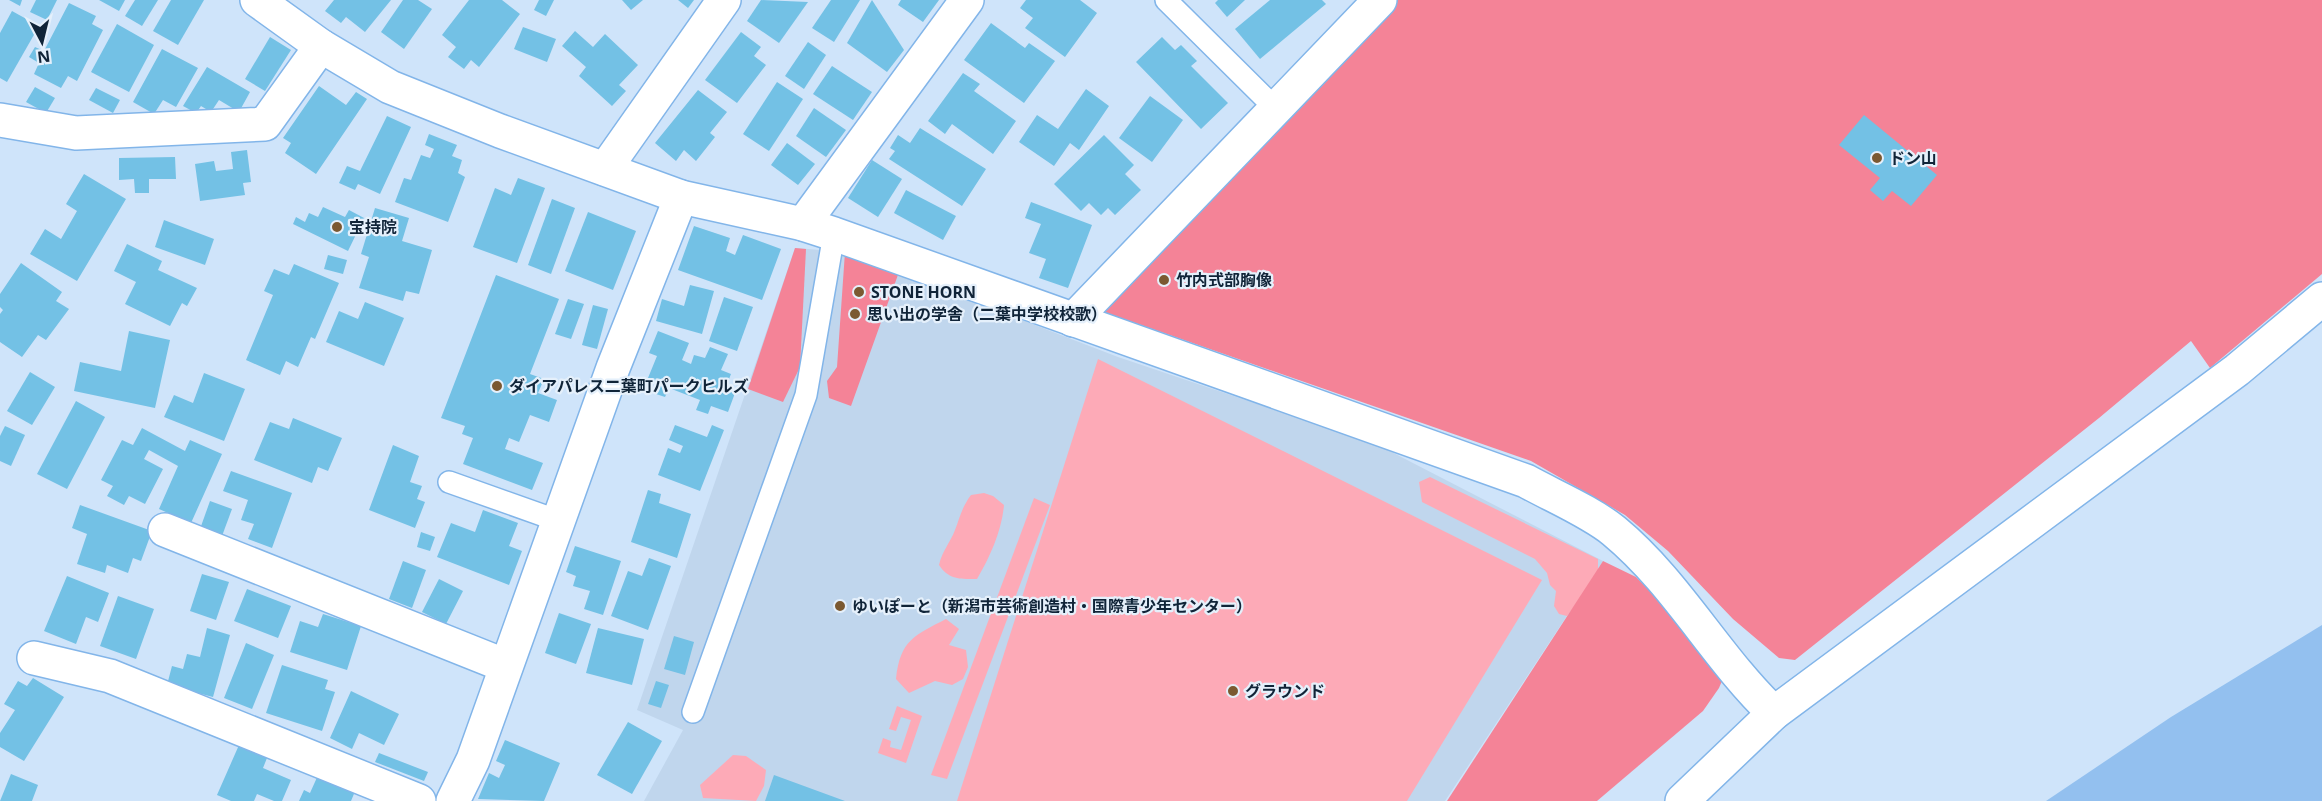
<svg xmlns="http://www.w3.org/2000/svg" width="2322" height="801" viewBox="0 0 2322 801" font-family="'Noto Sans','Noto Sans JP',sans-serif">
<rect width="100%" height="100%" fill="#cfe4fa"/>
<polygon fill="#c0d6ed" points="795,248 845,252 1118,357 1378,445 1603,561 1445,801 644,801 683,730 637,710"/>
<g fill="#fdaab7">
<polygon points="1098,359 1542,580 1407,801 957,801"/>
<polygon points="1430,477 1598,559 1598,576 1567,616 1559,614 1554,606 1556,591 1550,585 1547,573 1535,559 1422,502 1419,482"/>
<path d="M984 493 993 496 1004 505C1002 530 990 557 977 579 960 579 949 580 939 565 942 551 950 543 955 530 960 517 962 507 971 495Z"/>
<polygon points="1034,498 1050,505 947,779 931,775"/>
<path d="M946 619 959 629 949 645 966 650 968 667 963 679 952 685 935 681 909 693 896 679C900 640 915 635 946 619Z"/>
<polygon points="897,706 922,716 906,763 878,753 883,738 891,741 890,747 901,750 911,720 901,717 896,731 889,729"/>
<polygon points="733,755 746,756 766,770 764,786 756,801 703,798 700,785"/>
</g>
<g fill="#f48397">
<polygon points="1383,0 2322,0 2322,274 2210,368 2191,341 2099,418 1795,660 1779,658 1733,619 1668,551 1625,515 1531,461 1098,310"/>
<polygon points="795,248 806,249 800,367 783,402 748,389"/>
<polygon points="845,252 899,272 851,406 829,398 827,381 837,367"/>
<polygon points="1603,561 1636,577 1727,669 1719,688 1703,711 1597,801 1447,801"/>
</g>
<polygon fill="#93c0ef" points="2322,625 2322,801 2046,801 2171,717"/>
<g fill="#73c1e5">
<polygon points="9,0 22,0 20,6"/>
<polygon points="36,0 57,0 47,20 30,12"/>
<polygon points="99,0 125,0 119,11"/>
<polygon points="135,0 158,0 142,26 125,16"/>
<polygon points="171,0 204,0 178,45 153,31"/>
<polygon points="334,0 391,0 365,32 346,17 341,23 325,11"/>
<polygon points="403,0 418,0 432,9 404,49 381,32"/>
<polygon points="469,0 502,0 520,14 479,67 471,60 464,69 448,57 456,47 442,35"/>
<polygon points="539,0 554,0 546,16 534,10"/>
<polygon points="622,0 643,0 631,10"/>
<polygon points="678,0 694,0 688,8"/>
<polygon points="761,0 808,2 779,43 747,21"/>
<polygon points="831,0 860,0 834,42 812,28"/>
<polygon points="872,0 904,50 887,72 847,43"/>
<polygon points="901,0 939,0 923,22 898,5"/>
<polygon points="1026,0 1080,0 1097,13 1065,57 1025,28 1033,18 1020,8"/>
<polygon points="1218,0 1245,0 1227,17 1215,3"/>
<polygon points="1270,0 1322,0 1326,4 1260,59 1235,29"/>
<polygon points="69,3 96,16 92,24 103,30 77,81 68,76 61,88 34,74 39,63 29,57 35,47 44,51"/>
<polygon points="12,11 39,26 7,82 0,78 0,33"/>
<polygon points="991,23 1025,48 1029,43 1055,61 1024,103 964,60"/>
<polygon points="117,24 154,45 129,92 91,72"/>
<polygon points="523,27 556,39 547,62 514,49"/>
<polygon points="575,31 593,47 605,34 638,65 619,85 626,91 612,106 579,76 586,67 562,46"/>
<polygon points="741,32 761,47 754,56 766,65 737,103 705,80"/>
<polygon points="270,37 291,50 265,91 245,79"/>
<polygon points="1162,37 1175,50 1181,45 1197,61 1191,66 1228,103 1201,129 1136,62"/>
<polygon points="808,42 826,55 804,89 785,76"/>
<polygon points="162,49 198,68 176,107 163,100 154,114 133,102"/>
<polygon points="832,66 872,92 853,120 813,94"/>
<polygon points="207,67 250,92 239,112 219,100 211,112 201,106 196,113 183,106"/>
<polygon points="963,73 980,84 974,91 1016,121 993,154 952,124 945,134 928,121"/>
<polygon points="777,82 803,99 769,151 743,134"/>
<polygon points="319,86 346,105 356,92 367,99 316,174 285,153 291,143 283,138"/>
<polygon points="35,87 55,98 46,113 26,102"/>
<polygon points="96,88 120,100 113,113 89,100"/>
<polygon points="1086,89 1109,106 1079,150 1070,143 1054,166 1019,142 1037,115 1058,129"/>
<polygon points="698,90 727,112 710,133 715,137 696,161 684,150 676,161 655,143"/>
<polygon points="1150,96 1183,120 1152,162 1119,138"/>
<polygon points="814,108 846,130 826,157 796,136"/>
<polygon points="1864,115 1937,175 1911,206 1892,191 1883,201 1870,190 1880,178 1839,145"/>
<polygon points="387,116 411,127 380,194 358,184 355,190 339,183 347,166 360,171"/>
<polygon points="920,128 986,169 962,206 889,159 895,151 890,148 898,135 910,143"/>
<polygon points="429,134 457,145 452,156 462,160 458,173 465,177 448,222 395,202 404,178 411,180 421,155 430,158 434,149 425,145"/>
<polygon points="1104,135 1134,165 1125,174 1141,190 1115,215 1108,208 1101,215 1089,203 1081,211 1054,184"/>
<polygon points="787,143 815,164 798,185 771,165"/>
<polygon points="247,150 251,182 243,183 245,195 200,201 195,164 214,161 216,171 233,169 231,152"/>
<polygon points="175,157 176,179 149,179 149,193 135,193 134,179 119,180 119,158"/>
<polygon points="872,160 902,179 878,217 848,198"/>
<polygon points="84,174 126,199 77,281 30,254 45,229 61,239 77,211 66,204"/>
<polygon points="518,178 545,188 517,263 473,247 495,188 511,195"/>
<polygon points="906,190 956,216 943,240 894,213"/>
<polygon points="552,199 575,208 551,274 528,265"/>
<polygon points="1031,202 1092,225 1068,288 1039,278 1046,259 1029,253 1041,224 1025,218"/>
<polygon points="323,207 345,217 349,210 364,218 348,251 293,224 296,217 305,222 309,213 318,217"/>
<polygon points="375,208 409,218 402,241 432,250 419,294 406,291 403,301 359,288 369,257 361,254"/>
<polygon points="588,212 636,231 613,290 565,271"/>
<polygon points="164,220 214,239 205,265 155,247"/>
<polygon points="694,226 730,238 726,251 735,255 743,235 781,249 762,300 678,270"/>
<polygon points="127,244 162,261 158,270 197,288 187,306 182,303 170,326 125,304 136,282 114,271"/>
<polygon points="328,255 347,260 343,274 324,269"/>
<polygon points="21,263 62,292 56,301 69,309 46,340 38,335 22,357 0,342 0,314 3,310 0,307 0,294"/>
<polygon points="294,264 339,283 315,339 311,337 298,367 286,361 280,375 246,360 273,295 264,291 274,269 289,275"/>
<polygon points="496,275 559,299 530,374 544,379 538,393 557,400 549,422 530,415 519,442 509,438 505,449 543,463 532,490 463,464 473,438 462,434 465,426 441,418"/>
<polygon points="690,285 714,291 702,334 656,321 662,299 684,306"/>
<polygon points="724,297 753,307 737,351 709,341"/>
<polygon points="568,299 584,304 571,339 555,334"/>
<polygon points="365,302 404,318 384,366 326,342 339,311 358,319"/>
<polygon points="593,305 608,309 597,349 582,345"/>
<polygon points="129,331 170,340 155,408 74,391 80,362 121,371"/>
<polygon points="658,331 689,343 682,360 691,364 694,355 705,358 710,347 728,354 721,370 731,374 725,389 735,393 728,412 711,406 708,414 696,410 700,400 669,388 665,397 656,394 660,383 648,378 657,356 649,353"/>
<polygon points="30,372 55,387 32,425 7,411"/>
<polygon points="204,373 245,389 224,441 164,417 174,395 193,403"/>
<polygon points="76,401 105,417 67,489 37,474"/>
<polygon points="293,418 342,438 328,471 318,467 312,483 254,460 270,422 289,429"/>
<polygon points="675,425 707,437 712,425 724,430 700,491 658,475 668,448 680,453 683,446 669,440"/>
<polygon points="5,426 25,435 11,466 0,461 0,436"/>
<polygon points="142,428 185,451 190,440 222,454 191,523 159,509 178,466 149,450 144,459 163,469 145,504 129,496 124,505 107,496 113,486 101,480 122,440 133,445"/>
<polygon points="393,445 419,456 410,482 422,486 417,499 425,502 415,528 369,510"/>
<polygon points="231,471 292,493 272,548 248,539 254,524 241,520 248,500 223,491"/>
<polygon points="648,490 661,494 659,503 691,514 677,558 631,542"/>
<polygon points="210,501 232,509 222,536 200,529"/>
<polygon points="80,505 152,531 141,561 133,558 128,573 107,565 105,573 77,564 87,534 72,528"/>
<polygon points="483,510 518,523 509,546 522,551 509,585 437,557 451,523 475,532"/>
<polygon points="421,532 435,537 430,551 417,547"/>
<polygon points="575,546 621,561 603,615 584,609 590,591 573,586 576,576 566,572"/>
<polygon points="649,558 671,566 648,630 611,616 628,571 642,576"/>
<polygon points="403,561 426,570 412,608 389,599"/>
<polygon points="202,574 229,582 216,620 190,611"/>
<polygon points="67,576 109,593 98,622 86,617 76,644 44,631"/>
<polygon points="439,579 463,591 446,624 422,612"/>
<polygon points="247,589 291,606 278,638 234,621"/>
<polygon points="118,596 154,609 136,659 100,646"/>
<polygon points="559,613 591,624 576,664 545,653"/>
<polygon points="323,614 361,626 347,670 290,652 300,621 318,627"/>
<polygon points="207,628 230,635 213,697 167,685 172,666 183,669 187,654 200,657"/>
<polygon points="598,628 644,639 632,685 586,673"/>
<polygon points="674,636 694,642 685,675 664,669"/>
<polygon points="246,643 274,655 252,709 224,698"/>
<polygon points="282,665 328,680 325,689 335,692 322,731 266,713"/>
<polygon points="33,678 64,697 24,761 0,747 0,733 15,710 4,704 18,681 27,686"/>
<polygon points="656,681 669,685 661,708 648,704"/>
<polygon points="351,691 399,714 384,745 359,733 352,749 330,738"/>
<polygon points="628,722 662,741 632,794 597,775"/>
<polygon points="505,740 560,763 544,801 478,799 489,773 499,778 505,765 496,761"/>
<polygon points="239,745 267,758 263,768 291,780 282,801 274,801 257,794 254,801 231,801 217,795"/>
<polygon points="379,753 428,772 424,781 375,762"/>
<polygon points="319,773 356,789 351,801 299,801 304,790 310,793"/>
<polygon points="11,774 38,785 32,801 0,801"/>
<polygon points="774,775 845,801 765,801"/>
</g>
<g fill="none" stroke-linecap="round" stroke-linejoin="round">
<g stroke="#82b5e9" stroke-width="24">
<g id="lane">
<polyline points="1166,0 1275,108"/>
<polyline points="449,482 559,521"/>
<polyline points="693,712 806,395 834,234"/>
</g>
</g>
<g stroke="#82b5e9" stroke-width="36">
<g id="street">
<path d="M257 0 321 46 390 87 500 131 681 197 803 224 834 234 1526 481C1553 496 1591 512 1614 531 1677 583 1716 658 1774 713"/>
<polyline points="0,120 76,133 265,124 321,46"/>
<polyline points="605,169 724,0"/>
<polyline points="803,224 967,0"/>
<polyline points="1073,320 1380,0"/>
<polyline points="165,530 506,666"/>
<polyline points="34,658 110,676 419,801"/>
<polyline points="453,801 473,760 613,368 681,197"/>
</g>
</g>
<g stroke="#82b5e9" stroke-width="36">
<polyline id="secondary" points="1682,801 1774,713 2237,370 2322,299"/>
</g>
<use href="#lane" stroke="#fff" stroke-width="21"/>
<use href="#street" stroke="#fff" stroke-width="33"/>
<use href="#secondary" stroke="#fff" stroke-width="33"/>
</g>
<g fill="#7b5931" stroke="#e5f0fb" stroke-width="2">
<circle cx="1877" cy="158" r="6"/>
<circle cx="337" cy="227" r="6"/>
<circle cx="1164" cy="280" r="6"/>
<circle cx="859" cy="292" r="6"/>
<circle cx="855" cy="314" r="6"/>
<circle cx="497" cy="386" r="6"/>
<circle cx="840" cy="606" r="6"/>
<circle cx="1233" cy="691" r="6"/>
</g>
<g text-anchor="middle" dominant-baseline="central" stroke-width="4.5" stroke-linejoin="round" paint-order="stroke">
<g font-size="16" font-weight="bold" fill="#102438" stroke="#e5f0fb" text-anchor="start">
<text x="1889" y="158">ドン山</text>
<text x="349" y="227">宝持院</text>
<text x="1176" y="280">竹内式部胸像</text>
<text x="871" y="292">STONE HORN</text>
<text x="867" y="314">思い出の学舎（二葉中学校校歌）</text>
<text x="509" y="386">ダイアパレス二葉町パークヒルズ</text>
<text x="852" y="606">ゆいぽーと（新潟市芸術創造村・国際青少年センター）</text>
<text x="1245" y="691">グラウンド</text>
</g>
</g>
<g transform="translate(42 42) rotate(173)" stroke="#e5f0fb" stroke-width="4.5" paint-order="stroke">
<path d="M0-4.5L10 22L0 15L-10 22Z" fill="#102438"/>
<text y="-9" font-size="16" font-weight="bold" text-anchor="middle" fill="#102438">N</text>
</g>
</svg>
